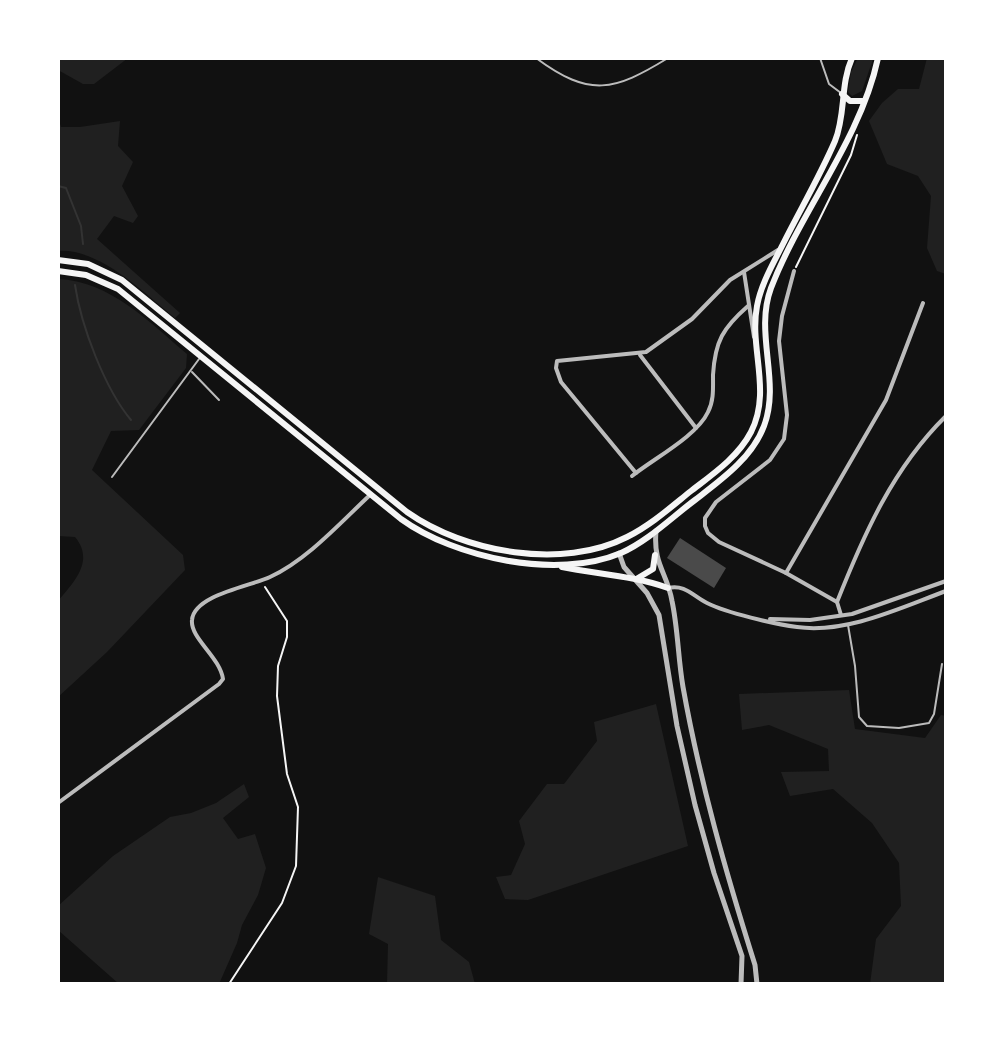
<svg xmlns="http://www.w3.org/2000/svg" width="1004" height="1042" viewBox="0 0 1004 1042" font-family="'Asap Condensed',sans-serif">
<rect width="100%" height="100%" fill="#111"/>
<g fill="#202020">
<polygon points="58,58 128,58 94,84 83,84 58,70"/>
<polygon points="858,58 873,59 862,91 852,96 848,92 851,72"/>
<polygon points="927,58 946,58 946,274 937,271 927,248 931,196 918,176 887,164 869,121 882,103 898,89 919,89"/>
<path d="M58 118 61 127H80L120 121 118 146 133 162 122 186 138 216 133 223 114 216 97 239 180 313 175 318C144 293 100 248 58 251Z"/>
<path d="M58 279C110 281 149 322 187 354L186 368 139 430 111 431 92 470 183 555 185 570 107 652 58 697V601C74 582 95 561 75 537L58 536Z"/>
<polygon points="849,690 855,729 925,738 941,715 946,716 946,984 870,984 876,939 901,906 899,863 872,823 833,789 790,796 781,772 829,771 828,749 769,725 742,730 739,694"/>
<polygon points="656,704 688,846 528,900 505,899 496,877 511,875 525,844 519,821 547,784 564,784 597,741 594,722"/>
<polygon points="244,784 249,797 223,818 238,839 255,834 266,868 258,895 242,925 237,943 219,984 119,984 58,930 58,906 113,856 170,817 191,813 216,803"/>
<polygon points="378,877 435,896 441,940 469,962 475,984 387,984 388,944 369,934"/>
</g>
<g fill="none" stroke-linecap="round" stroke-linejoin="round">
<g stroke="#333" stroke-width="2">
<polyline points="58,186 66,188 81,226 83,244"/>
<path d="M75 285C81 326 105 389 131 420"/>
</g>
</g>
<polygon fill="#4a4a4a" points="680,538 726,568 714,588 667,558"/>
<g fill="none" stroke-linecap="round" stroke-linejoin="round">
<g stroke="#f5f5f5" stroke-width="2">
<polyline points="796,267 851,155 857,135"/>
<polyline points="229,984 282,903 296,866 298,807 287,774 277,696 278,666 287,637 287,621 265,587"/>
</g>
<g stroke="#bcbcbc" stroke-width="2">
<path d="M536 58C590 98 614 91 668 58"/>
<polyline points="820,58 829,84 841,93"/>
<polyline points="192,372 219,400"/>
<polyline points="112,477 199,359"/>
<polyline points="848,625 855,666 859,717 867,726 899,728 929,723 934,714 942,664"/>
</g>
<g stroke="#bcbcbc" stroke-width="4">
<polyline points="794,271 782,316 779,341 787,415 784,439 770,460 716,502 705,518 705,526 708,533 719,542 786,573 837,602 841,615"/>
<polyline points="744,272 754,337"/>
<polyline points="640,355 696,428"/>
<polyline points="636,473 561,382 556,368 557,361 646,352 692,319 730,280 778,250"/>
<path d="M632 476C653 459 697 436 708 412 714 401 713 388 713 375 715 341 723 328 748 306"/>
<polyline points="786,573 886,400 923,303"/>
<path d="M668 588C685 584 693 596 707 603 727 613 774 624 797 627 846 634 900 608 946 591"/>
<path d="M837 602C864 534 893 468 946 416"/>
<polyline points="770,619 810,620 852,614 946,581"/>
<path d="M58 803 219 684 223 679C220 657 190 638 192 620 194 595 251 586 270 577 307 560 340 523 370 495"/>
</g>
<g stroke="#bcbcbc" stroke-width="5">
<path d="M656 531C653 565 667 572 672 601 678 629 678 658 683 687 700 782 726 873 755 965L757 984"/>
<polyline points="619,553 624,567 647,593 659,615 677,726 695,805 714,873 742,956 741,984"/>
</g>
<g stroke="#f5f5f5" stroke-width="6">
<polyline points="842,94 850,101 864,101"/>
<path d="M58 260 88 264 122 280 407 512C465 553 563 570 627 537 651 525 671 507 691 491 713 474 738 457 751 432 772 391 749 348 757 306 761 284 773 264 783 244 800 210 820 176 835 141 846 114 840 85 852 58"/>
<path d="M58 271 86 275 118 289 401 519C455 558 557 580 621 553 648 541 671 518 695 500 721 480 752 458 764 426 781 381 754 334 771 288 801 210 860 141 878 58"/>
<path d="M562 567C597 574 635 576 668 588"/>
<polyline points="638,578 653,569 655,555"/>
</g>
</g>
<rect width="1004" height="1042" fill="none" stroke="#ffffff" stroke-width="120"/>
</svg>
